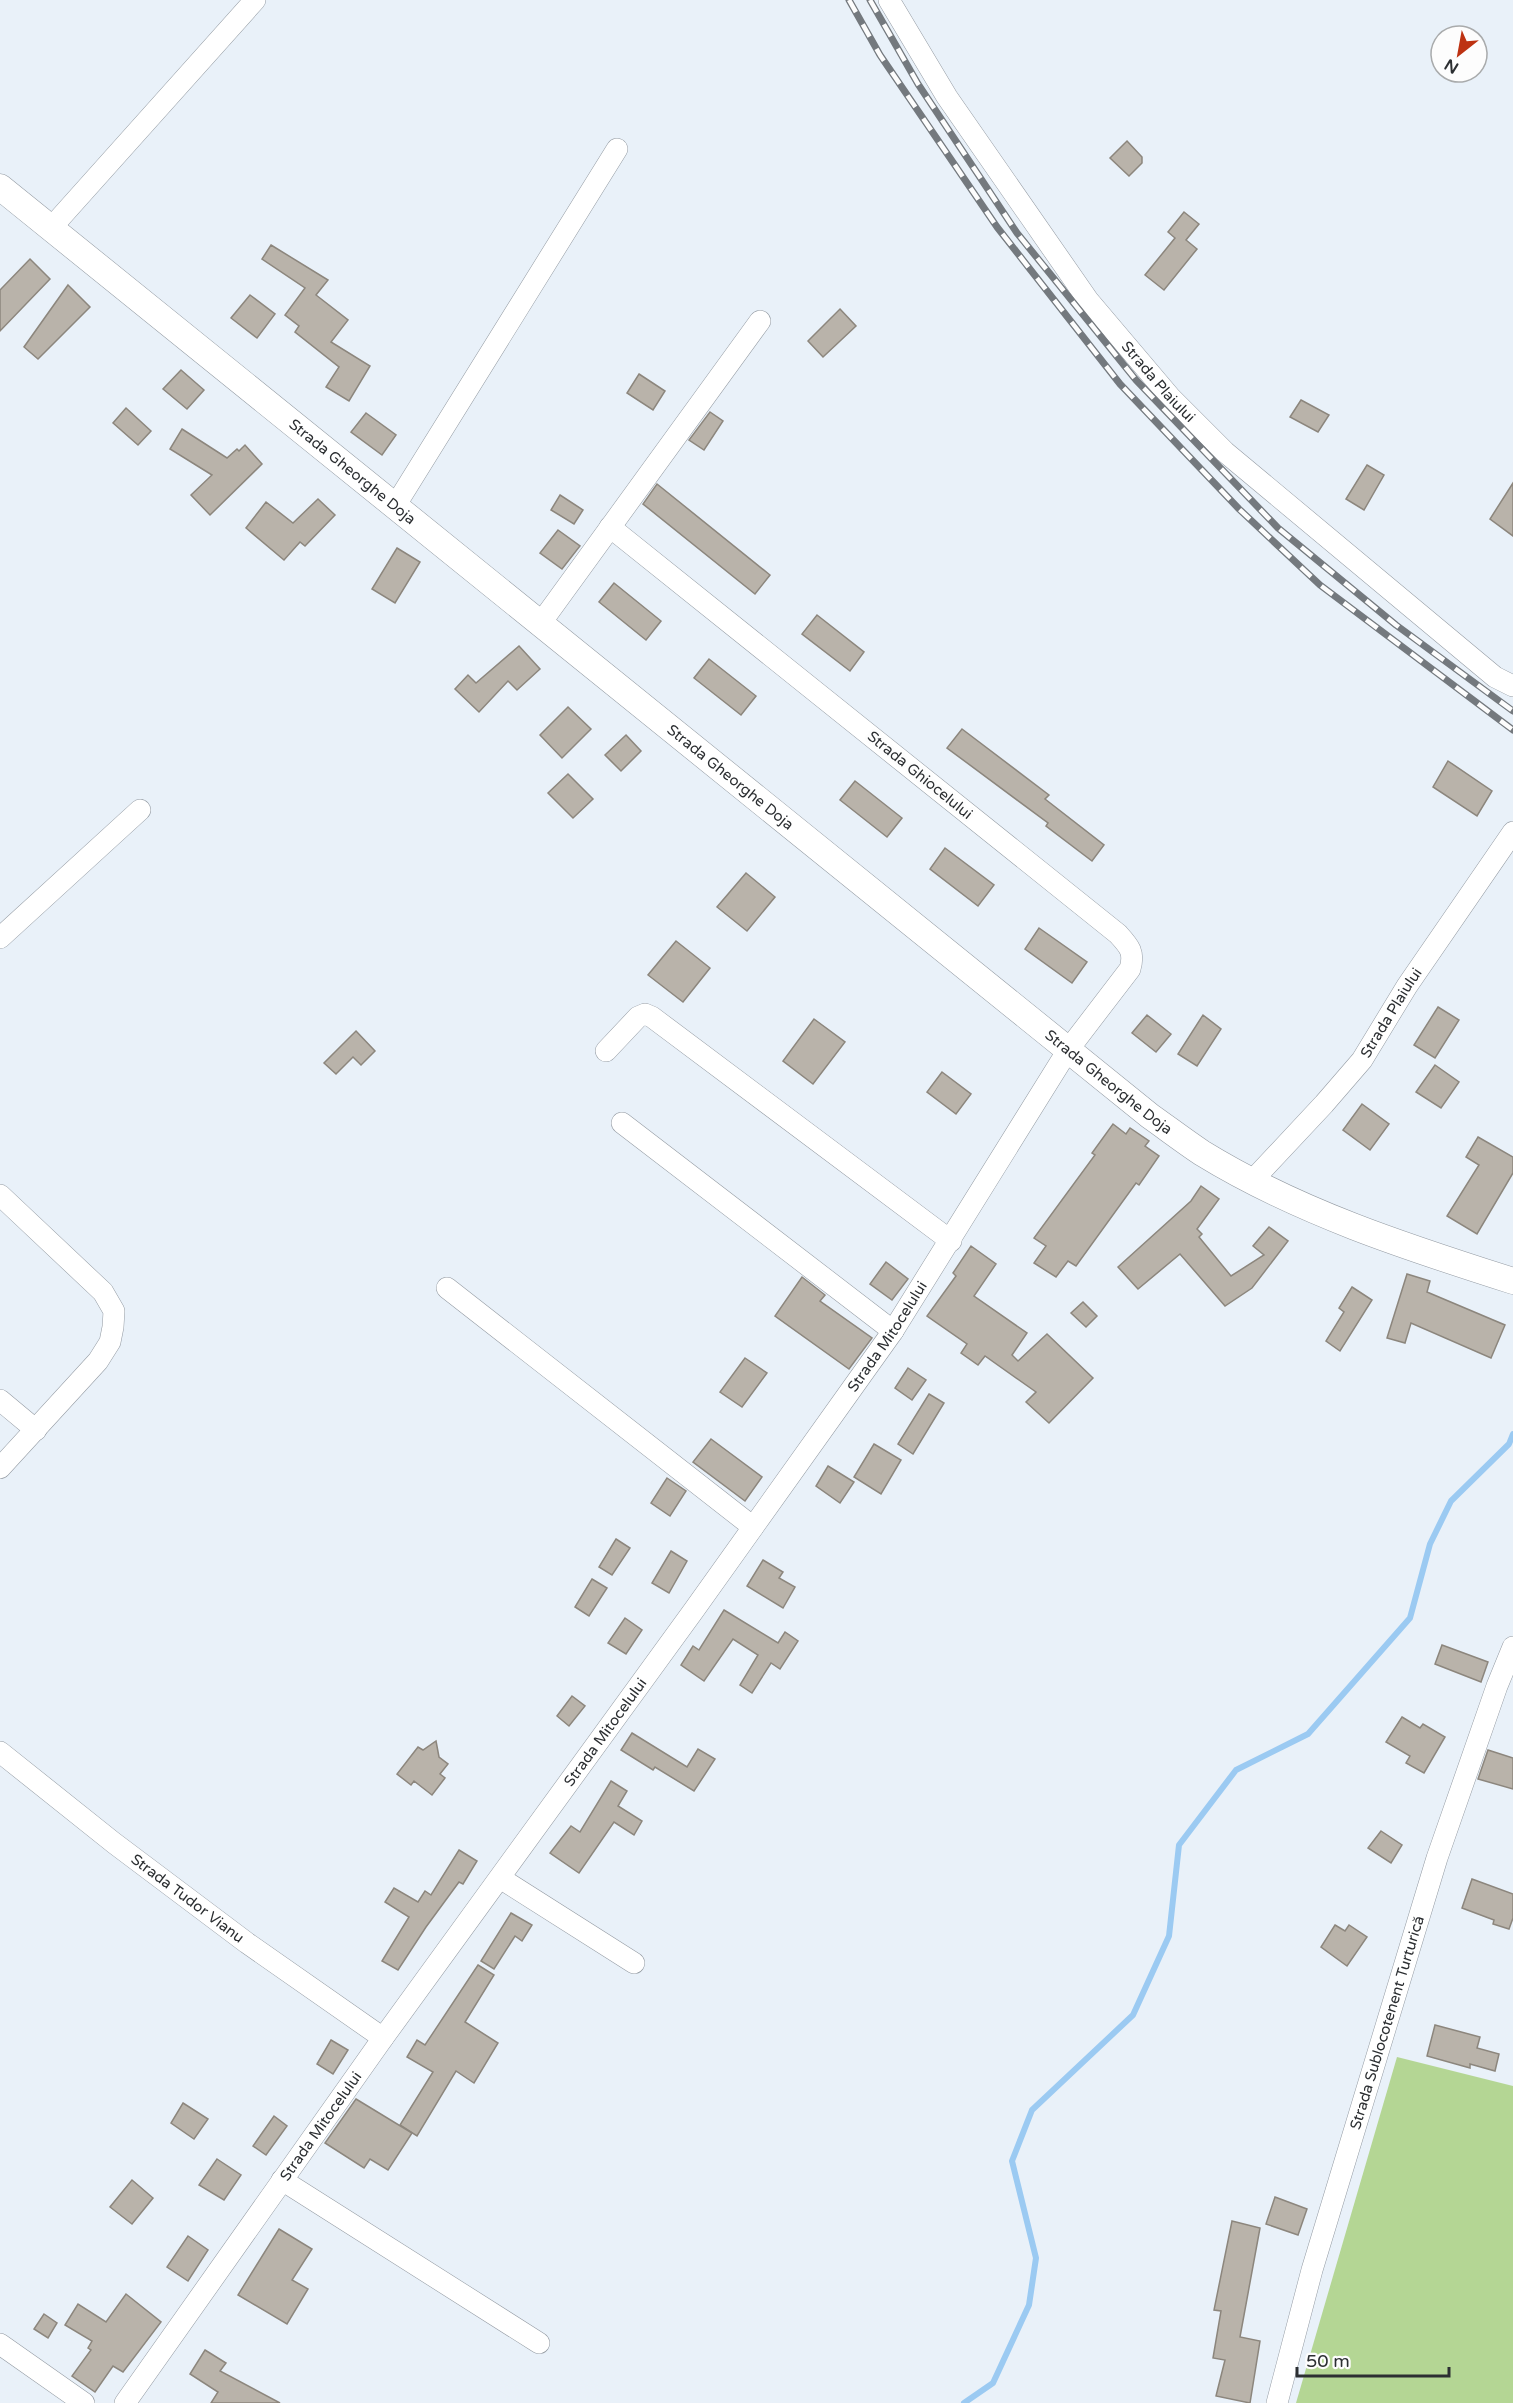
<svg xmlns="http://www.w3.org/2000/svg" width="1513" height="2403" viewBox="0 0 1513 2403" font-family="'Varela Round',sans-serif">
<rect width="100%" height="100%" fill="#e9f1f9"/>
<polygon fill="#b4d694" points="1397,2057 1513,2086 1513,2403 1296,2403"/>
<g fill="none" stroke-linecap="round" stroke-linejoin="round">
<polyline stroke="#9bcaf2" stroke-width="6" points="964,2403 993,2383 1029,2305 1036,2258 1012,2161 1032,2110 1133,2015 1169,1936 1179,1845 1236,1770 1308,1734 1410,1618 1430,1544 1451,1501 1509,1444 1513,1434"/>
</g>
<g fill="#b9b3aa" stroke="#8c867d" stroke-width="1.5">
<polygon points="1127,141 1142,157 1142,163 1129,176 1110,158"/>
<polygon points="1184,212 1199,224 1186,240 1197,249 1164,290 1145,275 1175,238 1168,232"/>
<polygon points="271,245 328,280 316,295 348,320 331,342 370,366 349,401 326,387 339,367 295,332 299,326 285,315 305,288 262,259"/>
<polygon points="30,259 50,279 0,331 0,290"/>
<polygon points="68,285 90,307 38,359 24,347"/>
<polygon points="250,295 275,314 257,338 231,318"/>
<polygon points="840,309 856,326 823,357 808,341"/>
<polygon points="181,370 204,390 187,409 163,389"/>
<polygon points="639,374 665,391 653,410 627,393"/>
<polygon points="1301,400 1329,415 1318,432 1290,417"/>
<polygon points="126,408 151,431 138,445 113,423"/>
<polygon points="710,412 723,421 704,450 689,440"/>
<polygon points="366,413 396,435 382,455 351,432"/>
<polygon points="182,429 227,458 237,449 239,451 245,445 262,464 210,515 191,495 212,475 170,449"/>
<polygon points="1367,465 1384,475 1364,510 1346,499"/>
<polygon points="1513,483 1513,536 1490,519"/>
<polygon points="657,484 770,575 755,594 643,504"/>
<polygon points="560,495 583,510 574,524 551,510"/>
<polygon points="318,499 335,515 305,546 300,542 284,560 246,528 266,502 293,523"/>
<polygon points="558,530 580,546 562,569 540,553"/>
<polygon points="397,548 420,562 395,603 372,589"/>
<polygon points="614,583 661,621 646,640 599,602"/>
<polygon points="817,615 864,652 850,671 802,634"/>
<polygon points="519,646 540,669 517,690 508,681 479,712 455,689 468,675 476,683"/>
<polygon points="709,659 756,696 741,715 694,678"/>
<polygon points="568,707 591,729 562,758 540,735"/>
<polygon points="962,729 1049,795 1045,799 1104,845 1092,861 1046,826 1048,823 947,748"/>
<polygon points="626,735 641,751 621,771 605,755"/>
<polygon points="1448,761 1492,791 1477,816 1433,787"/>
<polygon points="568,774 593,799 573,818 548,793"/>
<polygon points="855,781 902,818 887,837 840,800"/>
<polygon points="945,848 994,885 978,906 930,869"/>
<polygon points="746,873 775,897 747,931 717,907"/>
<polygon points="1039,928 1087,962 1072,983 1025,949"/>
<polygon points="676,941 710,968 683,1002 648,975"/>
<polygon points="1438,1007 1459,1020 1435,1058 1414,1045"/>
<polygon points="1147,1015 1171,1034 1156,1052 1132,1033"/>
<polygon points="1203,1015 1221,1029 1197,1066 1178,1054"/>
<polygon points="814,1019 845,1042 813,1084 783,1061"/>
<polygon points="356,1031 375,1051 361,1065 353,1057 336,1074 324,1063"/>
<polygon points="1435,1065 1459,1082 1441,1108 1416,1092"/>
<polygon points="942,1072 971,1094 956,1114 927,1092"/>
<polygon points="1362,1104 1389,1124 1370,1150 1343,1130"/>
<polygon points="1113,1124 1126,1134 1130,1128 1149,1141 1145,1146 1159,1156 1139,1185 1136,1183 1076,1266 1068,1261 1056,1277 1034,1263 1046,1246 1034,1238 1095,1155 1092,1153"/>
<polygon points="1478,1137 1513,1157 1513,1173 1477,1234 1447,1216 1479,1165 1466,1157"/>
<polygon points="1201,1186 1219,1199 1197,1229 1202,1234 1199,1237 1231,1276 1264,1255 1253,1246 1269,1227 1288,1241 1252,1288 1225,1306 1180,1254 1138,1289 1118,1267 1191,1201"/>
<polygon points="971,1246 996,1264 974,1296 1027,1333 1012,1355 1018,1361 1047,1334 1093,1378 1049,1423 1026,1402 1036,1392 985,1356 978,1365 961,1353 967,1344 927,1316 956,1276 953,1273"/>
<polygon points="886,1262 908,1279 892,1300 870,1284"/>
<polygon points="1407,1274 1430,1281 1427,1292 1505,1325 1491,1358 1411,1323 1405,1343 1387,1338"/>
<polygon points="802,1277 825,1295 820,1301 872,1338 849,1369 775,1316"/>
<polygon points="1352,1287 1372,1300 1340,1351 1326,1341 1344,1312 1339,1308"/>
<polygon points="1083,1302 1097,1316 1086,1327 1071,1313"/>
<polygon points="745,1358 767,1373 742,1407 720,1392"/>
<polygon points="908,1368 926,1380 912,1400 895,1388"/>
<polygon points="929,1394 944,1403 913,1454 898,1444"/>
<polygon points="711,1439 762,1477 745,1501 693,1462"/>
<polygon points="874,1444 901,1460 881,1494 854,1477"/>
<polygon points="828,1466 854,1482 840,1503 816,1486"/>
<polygon points="667,1478 686,1491 670,1516 651,1503"/>
<polygon points="616,1539 630,1548 612,1575 599,1567"/>
<polygon points="671,1551 687,1561 669,1593 652,1583"/>
<polygon points="763,1560 783,1572 779,1578 795,1587 783,1608 747,1586"/>
<polygon points="592,1579 607,1588 589,1616 575,1607"/>
<polygon points="724,1610 778,1643 785,1632 798,1641 780,1669 771,1663 752,1693 740,1685 758,1655 733,1639 704,1681 681,1665 693,1646 699,1650"/>
<polygon points="625,1618 642,1630 626,1654 608,1643"/>
<polygon points="1442,1645 1488,1662 1481,1682 1435,1664"/>
<polygon points="572,1696 585,1706 569,1726 557,1716"/>
<polygon points="1402,1717 1420,1728 1423,1724 1445,1737 1424,1773 1406,1763 1410,1756 1386,1742"/>
<polygon points="632,1733 687,1767 698,1749 715,1759 694,1791 655,1767 653,1770 621,1750"/>
<polygon points="436,1741 439,1757 448,1764 440,1774 445,1778 432,1795 414,1781 411,1785 397,1774 418,1747 423,1750"/>
<polygon points="1488,1750 1513,1758 1513,1789 1478,1779"/>
<polygon points="611,1781 627,1791 618,1806 642,1821 634,1835 614,1822 579,1873 550,1853 571,1826 580,1832"/>
<polygon points="1381,1831 1402,1845 1391,1863 1368,1848"/>
<polygon points="459,1850 477,1861 463,1884 459,1882 426,1927 398,1970 382,1961 409,1917 385,1902 394,1888 418,1902 425,1891 431,1895"/>
<polygon points="1472,1879 1513,1894 1513,1918 1509,1929 1493,1924 1494,1920 1462,1908"/>
<polygon points="511,1913 532,1925 522,1941 515,1936 494,1969 481,1961"/>
<polygon points="1335,1925 1345,1931 1349,1925 1367,1937 1347,1966 1321,1947"/>
<polygon points="478,1965 494,1975 465,2022 498,2043 474,2083 456,2071 417,2136 400,2125 433,2072 407,2057 417,2040 425,2045"/>
<polygon points="1435,2025 1480,2037 1477,2048 1499,2054 1495,2071 1470,2064 1470,2068 1427,2056"/>
<polygon points="331,2040 348,2050 333,2074 317,2064"/>
<polygon points="356,2099 412,2133 388,2170 370,2159 364,2168 325,2143"/>
<polygon points="183,2103 208,2119 194,2139 171,2123"/>
<polygon points="274,2116 287,2126 266,2155 253,2146"/>
<polygon points="217,2159 241,2175 224,2200 199,2185"/>
<polygon points="132,2180 153,2198 132,2224 110,2207"/>
<polygon points="1275,2197 1307,2209 1298,2235 1266,2224"/>
<polygon points="1232,2221 1260,2228 1240,2337 1260,2341 1250,2403 1216,2396 1225,2360 1213,2358 1221,2311 1214,2310"/>
<polygon points="279,2229 312,2249 292,2280 308,2289 287,2324 238,2295"/>
<polygon points="188,2236 208,2250 188,2281 167,2267"/>
<polygon points="126,2294 161,2322 123,2372 113,2366 95,2392 72,2376 91,2350 88,2348 92,2341 65,2325 78,2304 106,2322"/>
<polygon points="44,2314 57,2323 48,2338 34,2329"/>
<polygon points="205,2350 226,2363 220,2371 280,2403 211,2403 218,2392 190,2374"/>
</g>
<g fill="none" stroke-linecap="round" stroke-linejoin="round">
<g stroke="#949ba3" stroke-width="22">
<g id="minor">
<path id="s1" d="M889 0 947 97 1088 300 1171 398 1225 452 1495 677 1513 686"/>
<polyline points="51,228 255,0"/>
<polyline points="395,506 617,149"/>
<polyline points="540,624 760,321"/>
<polyline points="0,938 140,810"/>
<polyline points="606,1051 638,1017 645,1014 652,1017 951,1241"/>
<polyline points="622,1123 893,1331"/>
<path id="s2" d="M1252 1181 1324 1104 1362 1060 1407 986 1513 832"/>
<polyline points="0,1195 103,1292 114,1311 113,1327 110,1342 98,1361 0,1468"/>
<polyline points="447,1288 753,1527"/>
<polyline points="0,1400 36,1430"/>
<path id="s3" d="M0 1752 114 1843 247 1943 383 2038"/>
<polyline points="500,1878 634,1963"/>
<polyline points="282,2180 539,2343"/>
<polyline points="0,2344 84,2403"/>
<path id="s4" d="M125 2403 383 2038 694 1610 893 1331 1068 1050 1130 969C1135 952 1129 946 1118 934L610 527"/>
<path id="s5" d="M1277 2403 1312 2270 1437 1858 1497 1686 1513 1647"/>
</g>
</g>
<g stroke="#949ba3" stroke-width="27">
<g id="major">
<path id="s6" d="M0 187 1150 1116C1167 1128 1184 1141 1202 1153 1298 1212 1406 1247 1513 1281"/>
</g>
</g>
<use href="#minor" stroke="#fff" stroke-width="21"/>
<use href="#major" stroke="#fff" stroke-width="26"/>
<g stroke="#74797e" stroke-width="7">
<g id="rail">
<polyline points="849,0 880,55 997,227 1120,384 1239,509 1320,585 1513,730"/>
<polyline points="870,0 918,84 1017,233 1136,380 1278,528 1396,625 1513,711"/>
</g>
</g>
<use href="#rail" stroke="#fdfdfd" stroke-width="4.5" stroke-dasharray="14" stroke-linecap="butt"/>
</g>
<g text-anchor="middle" dominant-baseline="central" stroke-width="6" stroke-linejoin="round" paint-order="stroke">
<g font-size="15" fill="#2c2f32" stroke="#fdfdfd">
<text stroke="none"><textPath href="#s1" startOffset="468">Strada Plaiului</textPath></text>
<text stroke="none"><textPath href="#s6" startOffset="453">Strada Gheorghe Doja</textPath></text>
<text transform="translate(920 775) rotate(39)">Strada Ghiocelului</text>
<text stroke="none"><textPath href="#s6" startOffset="939">Strada Gheorghe Doja</textPath></text>
<text stroke="none"><textPath href="#s2" startOffset="219">Strada Plaiului</textPath></text>
<text stroke="none"><textPath href="#s6" startOffset="1425">Strada Gheorghe Doja</textPath></text>
<text stroke="none"><textPath href="#s4" startOffset="1311">Strada Mitocelului</textPath></text>
<text stroke="none"><textPath href="#s4" startOffset="825">Strada Mitocelului</textPath></text>
<text stroke="none"><textPath href="#s3" startOffset="238">Strada Tudor Vianu</textPath></text>
<text stroke="none"><textPath href="#s5" startOffset="396">Strada Sublocotenent Turturică</textPath></text>
<text stroke="none"><textPath href="#s4" startOffset="339">Strada Mitocelului</textPath></text>
</g>
</g>
<g transform="translate(1459 54) rotate(211)"><circle r="28" fill="#fdfdfd" stroke="#a9abac" stroke-width="1.5"/>
<path d="M0-4.5L10 22L0 15L-10 22Z" fill="#bd3212"/>
<text y="-9" font-size="16" font-weight="bold" text-anchor="middle" fill="#2c2f32">N</text>
</g>
<path d="M1297 2367v9h152v-9" fill="none" stroke="#2c2f32" stroke-width="3"/>
<text x="1306" y="2367" font-size="18" fill="#2c2f32" stroke="#fdfdfd" stroke-width="4.5" paint-order="stroke">50 m</text>
</svg>
